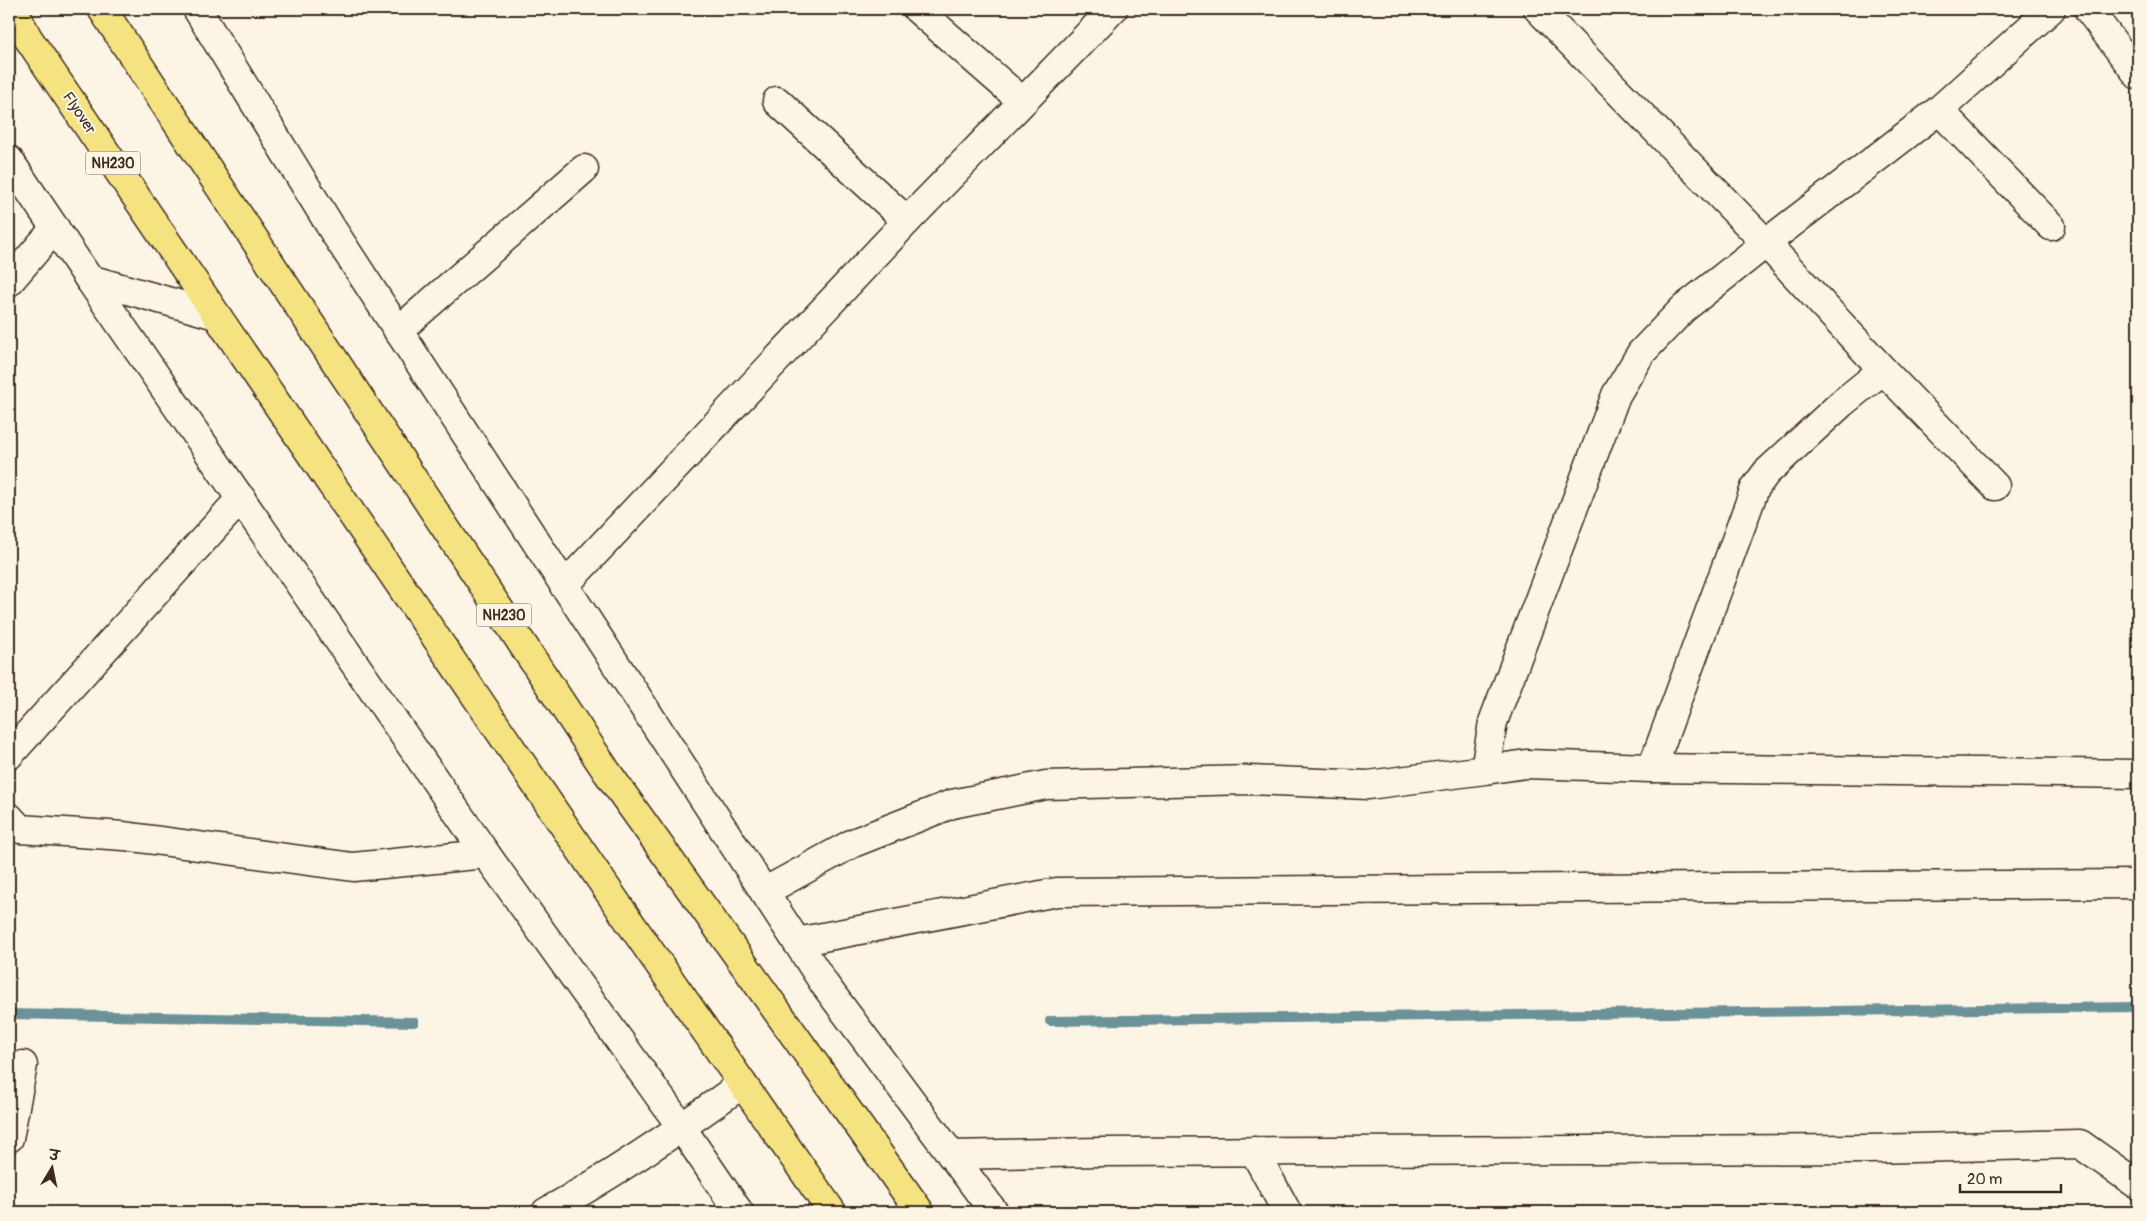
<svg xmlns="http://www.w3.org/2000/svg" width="2147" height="1221" viewBox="0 0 2147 1221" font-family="Pangolin,'Playpen Sans Deva',sans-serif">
<rect width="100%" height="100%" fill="#fcf5e5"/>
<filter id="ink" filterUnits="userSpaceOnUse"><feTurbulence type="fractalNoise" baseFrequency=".02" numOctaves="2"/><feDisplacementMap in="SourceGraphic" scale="10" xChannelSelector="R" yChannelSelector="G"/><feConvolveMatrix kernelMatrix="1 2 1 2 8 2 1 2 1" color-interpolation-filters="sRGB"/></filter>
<g filter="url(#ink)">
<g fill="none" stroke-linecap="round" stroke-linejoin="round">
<g stroke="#6a9298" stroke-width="10">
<polyline points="9,1014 414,1022"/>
<polyline points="1050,1021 2138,1007"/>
</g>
<g stroke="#3b2a1e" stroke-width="31">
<g id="minor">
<polyline points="197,9 334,232 825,985 994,1212"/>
<polyline points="917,9 1022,101"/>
<polyline points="1538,9 1766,243 1939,110 2051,9"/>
<polyline points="2088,9 2138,75"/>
<polyline points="777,101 907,221"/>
<polyline points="1939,110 2051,226"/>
<polyline points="9,160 89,279 216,315"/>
<polyline points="89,279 486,854 682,1128 739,1212"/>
<polyline points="9,282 55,228"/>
<polyline points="398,331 584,169"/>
<polyline points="1883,370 1995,486"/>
<polyline points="564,586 907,221 1113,9"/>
<polyline points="9,755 241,498"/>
<polyline points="1652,768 2138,774"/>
<polyline points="9,817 20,829 124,836 353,867 486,854"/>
<polyline points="764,892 853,843 952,804 1046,785 1250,780 1368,785 1485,770 1493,722 1616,395 1641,353 1683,309 1766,243 1883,370 1842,403 1766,473 1755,488 1652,768 1526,764 1485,770"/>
<polyline points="797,942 1057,892 2138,884"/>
<polyline points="9,1138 23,1065"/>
<polyline points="1254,1151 1287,1212"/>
<polyline points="951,1155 1100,1152 1870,1149 2080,1144 2138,1185"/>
<path d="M546 1212C615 1174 679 1130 742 1084"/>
</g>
</g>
<g stroke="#3b2a1e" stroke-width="31">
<g id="highway">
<polyline points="13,9 28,38 624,914 832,1212"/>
<polyline points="102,9 607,772 920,1212"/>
</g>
</g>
<use href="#minor" stroke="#fcf5e5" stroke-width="28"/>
<use href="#highway" stroke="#f5e382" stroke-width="28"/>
</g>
</g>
<g text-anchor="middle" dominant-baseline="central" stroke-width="4" stroke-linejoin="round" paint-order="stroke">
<g fill="#fcf5e5" stroke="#75675a" stroke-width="1">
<rect x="85.5" y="151.5" width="55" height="23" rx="4"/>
<rect x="476.5" y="603.5" width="55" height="23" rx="4"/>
</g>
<g font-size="14" font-weight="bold" fill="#3b2a1e">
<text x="113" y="163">NH230</text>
<text x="504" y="615">NH230</text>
</g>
<g font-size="15" fill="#3b2a1e" stroke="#fcf5e5">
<text transform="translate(79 113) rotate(56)">Flyover</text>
</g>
</g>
<rect width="2147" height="1221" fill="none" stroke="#fcf5e5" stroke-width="30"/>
<rect x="15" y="15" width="2117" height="1191" fill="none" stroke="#3b2a1e" stroke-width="2" filter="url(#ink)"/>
<g transform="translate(52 1168) rotate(10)" stroke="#fcf5e5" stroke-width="4" paint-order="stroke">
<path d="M0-4L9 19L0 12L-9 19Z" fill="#3b2a1e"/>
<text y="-8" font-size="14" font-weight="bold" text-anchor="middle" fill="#3b2a1e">उ</text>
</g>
<path d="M1960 1184v8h101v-8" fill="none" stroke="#3b2a1e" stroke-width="2.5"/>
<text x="1967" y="1184" font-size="15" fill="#3b2a1e" stroke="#fcf5e5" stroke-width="4" paint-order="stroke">20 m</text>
</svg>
